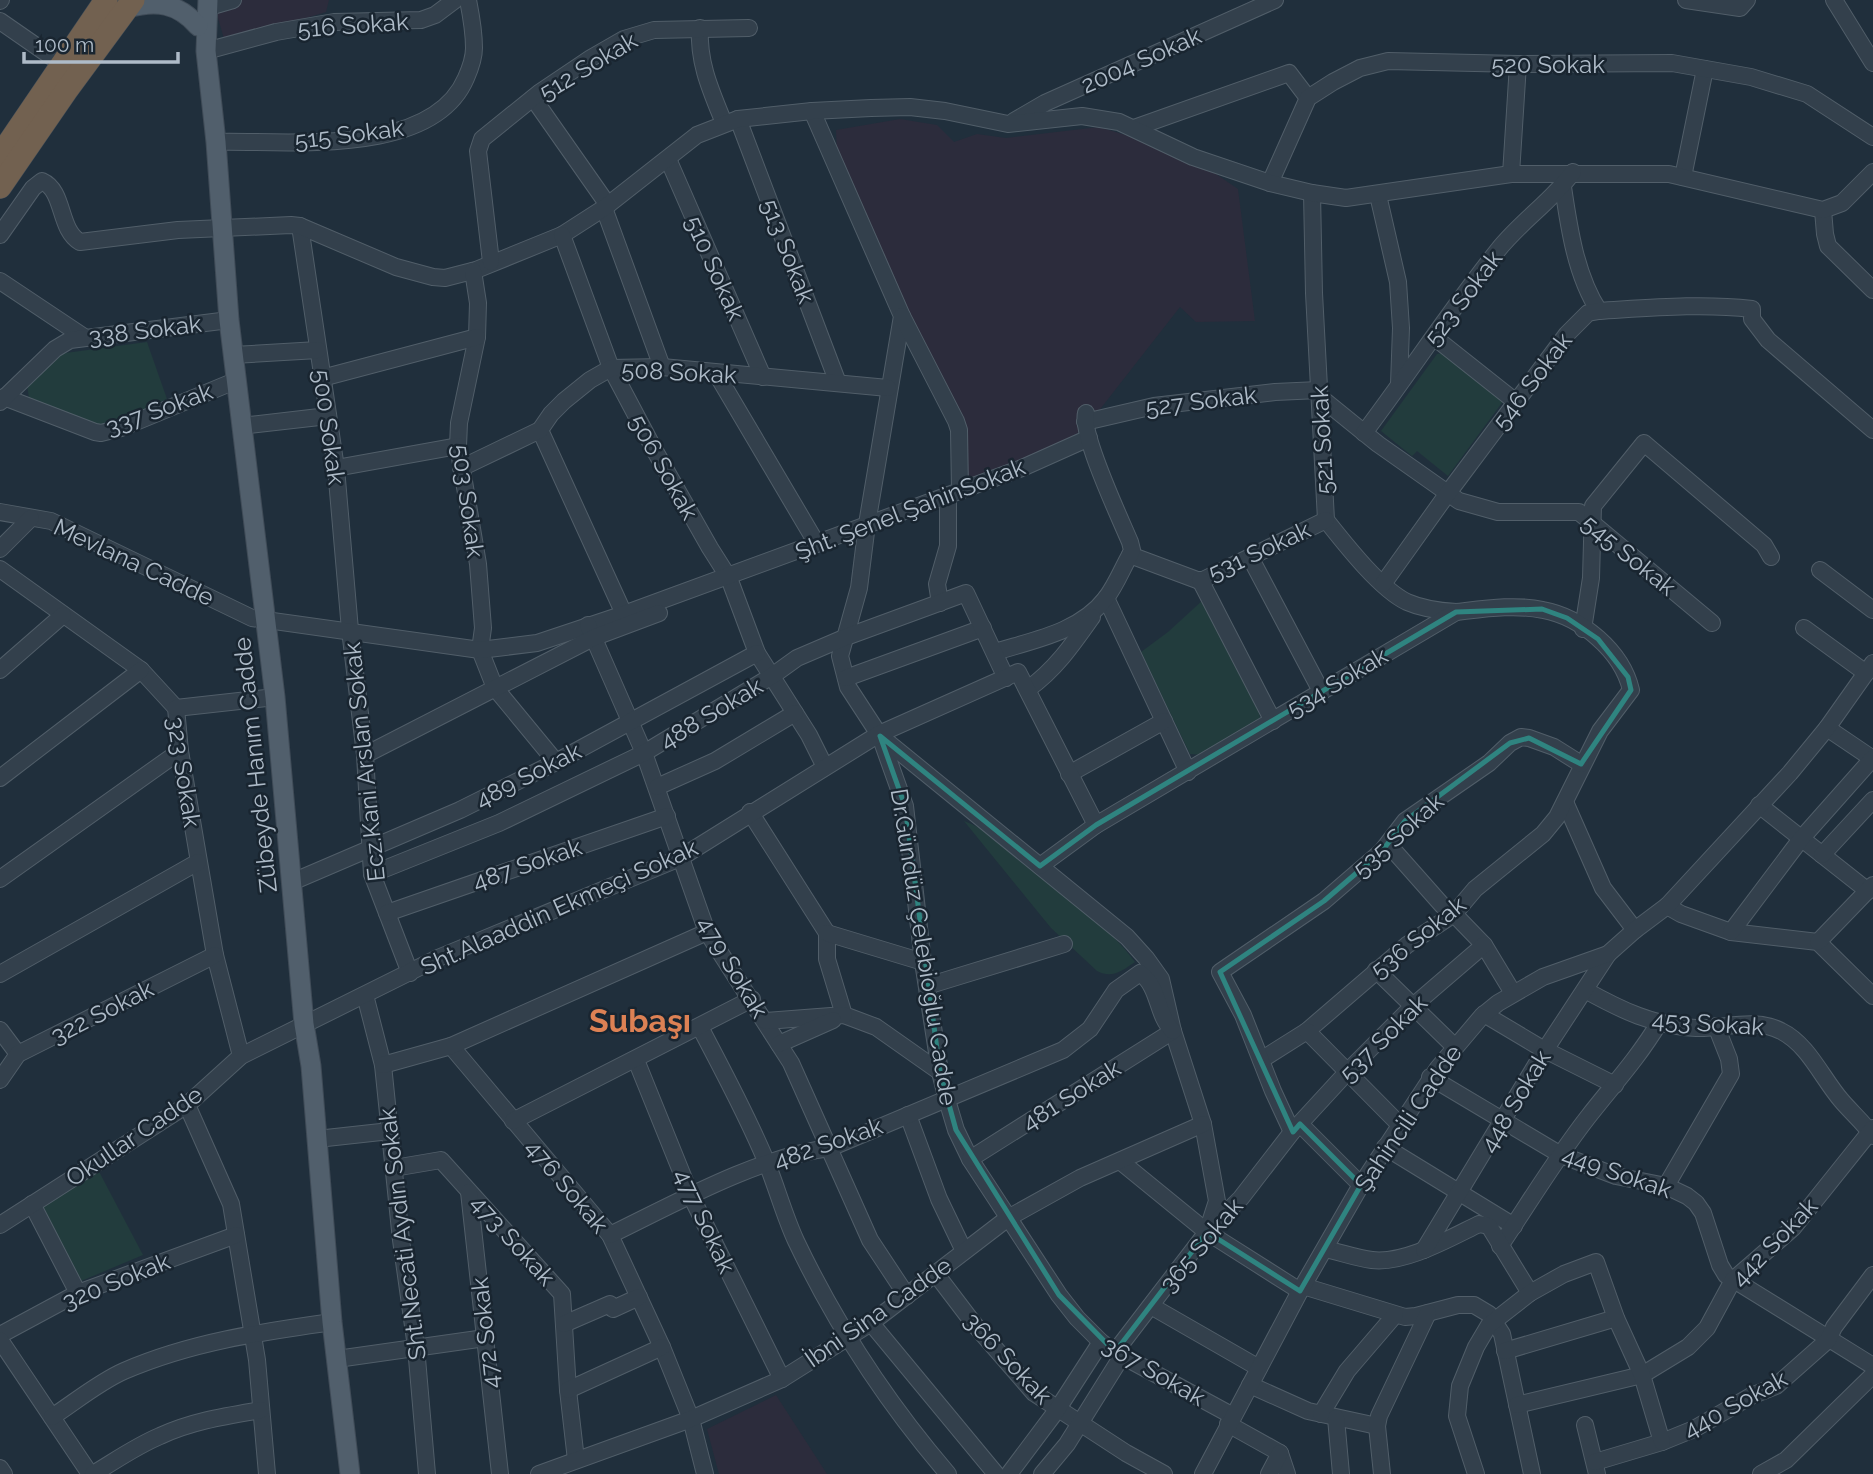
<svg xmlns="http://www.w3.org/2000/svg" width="1873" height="1474" viewBox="0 0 1873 1474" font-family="Raleway,sans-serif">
<rect width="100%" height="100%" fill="#202f3c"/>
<g fill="#2c2c3c">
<polygon points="242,0 329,0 326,12 225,42 215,8"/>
<polygon points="900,119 937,125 954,142 977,134 1006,138 1099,127 1142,140 1216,174 1238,189 1255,321 1196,322 1180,307 1101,408 1073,438 969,482 959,413 887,270 837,156 836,130"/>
<polygon points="776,1395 827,1474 719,1474 707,1429"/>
</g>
<g fill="#223c3d">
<polygon points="147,342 167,399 112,424 97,428 29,398 27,385 58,354"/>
<polygon points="1446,352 1504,400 1448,476 1417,451 1412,456 1381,431 1437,354"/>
<polygon points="1203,600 1257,705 1260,718 1203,755 1190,754 1141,652 1168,632"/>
<path d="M964 821C993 831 1014 856 1038 875 1073 904 1108 925 1135 962 1122 971 1112 979 1097 971L1051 928Z"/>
<polygon points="95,1164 143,1255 74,1284 37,1205"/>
</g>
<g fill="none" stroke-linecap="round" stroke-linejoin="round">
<g stroke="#515e69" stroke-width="18">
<g id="minor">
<polyline points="1686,0 1740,8 1747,0"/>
<polyline points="1834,0 1873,63"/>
<polyline points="0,1 1,0"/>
<polyline points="209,7 233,0"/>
<polyline points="0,21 62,64"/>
<path d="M700 28C698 63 711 91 724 123"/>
<polyline points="206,51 276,32 334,22 421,20 435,15 455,0"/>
<polyline points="533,98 608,205"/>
<polyline points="812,111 902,316 867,524 859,588 840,656 848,687 880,736 905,806 923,962 940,1072 947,1100 956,1130 970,1159 1059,1295 1077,1318 1101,1342 1115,1352 1233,1416"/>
<polyline points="738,119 838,383"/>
<polyline points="1014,121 1045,103 1275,0"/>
<polyline points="1134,128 1289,73 1308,98"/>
<path d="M216 142C287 140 432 158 466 78 470 69 474 58 474 48 474 32 471 15 468 0"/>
<polyline points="668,159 763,377"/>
<polyline points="1511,174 1518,64"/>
<polyline points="1683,177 1705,69"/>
<polyline points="1270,183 1308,98 1333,82 1360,68 1388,61 1518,64 1672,63 1751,77 1807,94 1873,137"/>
<path d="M1563 187C1569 228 1576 276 1599 311"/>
<path d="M1312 193 1314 293 1326 520C1345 544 1380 589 1407 602 1423 609 1439 611 1456 612"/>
<polyline points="1378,195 1398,282 1401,328 1399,384"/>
<polyline points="604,208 662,367"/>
<polyline points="1823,210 1825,234 1828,246 1873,290"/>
<polyline points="300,226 336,468 350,630 365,755 372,874 410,973"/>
<path d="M0 235 33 188 42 181C65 191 58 229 80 242L178 230 291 225 300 226 396 267 433 277 445 278 476 270 562 235 604 208 697 135 738 119 812 111 871 108 910 107 945 111 1008 124 1082 116 1119 122 1193 157 1270 183 1312 193 1346 198 1511 174H1669L1823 210 1842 203 1873 172"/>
<polyline points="562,235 611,368 655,451 710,548 729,578 757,653 809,735 825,767"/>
<polyline points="491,262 478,151 482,139 539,93 591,58 624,39 654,30 749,28"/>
<polyline points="473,271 478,303 477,337 459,423 458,446 478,564 483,628 480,650 495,688 556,762"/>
<polyline points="0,281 84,337"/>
<polyline points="902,316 956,421 959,430 960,491"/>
<polyline points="1434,337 1516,402"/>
<polyline points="233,355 318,350"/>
<polyline points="716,373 817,544"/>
<polyline points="322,378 477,337"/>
<polyline points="4,397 95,432 101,433 121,428 235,381"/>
<polyline points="1320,397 1378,444 1459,501 1498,512 1579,512 1712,623"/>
<polyline points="0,402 55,349 70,340 229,320"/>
<polyline points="1085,422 1154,406 1275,392 1319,390"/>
<polyline points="241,426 328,416"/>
<polyline points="540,430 624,614"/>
<path d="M1364 433C1410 372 1451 309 1498 250 1521 221 1552 201 1573 172"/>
<polyline points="336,468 458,446"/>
<polyline points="461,468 540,430 551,414 564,401 590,380 611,368 662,367 888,388"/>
<polyline points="0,512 51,521 252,618 480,650 537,643 624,614 1022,468 1089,438"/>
<polyline points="0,549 31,518"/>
<polyline points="1130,555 1197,580 1203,580 1326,520"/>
<polyline points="1250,557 1321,691"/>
<polyline points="0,569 141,670 176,708 180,751 215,955 241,1056"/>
<polyline points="1820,570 1873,610"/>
<polyline points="1200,580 1273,721"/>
<path d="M1383 584 1448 493 1567 334 1588 313 1599 311C1649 308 1701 303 1752 309V319L1768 340 1873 430"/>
<polyline points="1106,598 1188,772"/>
<polyline points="940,603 937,584 948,546 948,495"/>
<polyline points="588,625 644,753 707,932 791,1063 870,1240 907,1296"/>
<polyline points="1804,628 1866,673"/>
<polyline points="1583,629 1591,578 1593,506 1644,443 1764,545 1771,557"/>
<path d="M995 652C1034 640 1080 632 1106 598 1116 585 1122 569 1130 555L1132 550 1130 542C1120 518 1080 434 1086 413"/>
<polyline points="0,670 63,615"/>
<polyline points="846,678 983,628"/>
<path d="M1028 689C1055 670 1073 644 1092 617"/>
<polyline points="176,708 275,697"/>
<polyline points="1827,728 1873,759"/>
<polyline points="880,736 1127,937 1146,958 1161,979 1173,1031 1203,1124 1217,1201 1207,1232"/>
<polyline points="365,755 595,637 659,613"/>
<polyline points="1069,774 1164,721"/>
<polyline points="0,778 141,670"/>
<polyline points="657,787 715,761 795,713"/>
<polyline points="1565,802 1603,888 1635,930"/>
<polyline points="1759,805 1868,891"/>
<polyline points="750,812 827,933 827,959 844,1015 876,1027 940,1072"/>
<polyline points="1388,844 1442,905 1454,914 1484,945 1513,993"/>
<polyline points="1822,855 1873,800"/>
<path d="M1040 866 1096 825 1456 612C1483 609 1515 604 1543 610 1581 617 1622 651 1631 690L1600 731 1557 817 1543 834 1475 889 1454 914 1407 945 1307 1031 1261 1060"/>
<polyline points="372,874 499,823 644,753 772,676 797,658 846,637 966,593 1006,678"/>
<polyline points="0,879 180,751"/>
<polyline points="292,882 460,810 556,762 757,653"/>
<polyline points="1667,906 1681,914 1731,932 1818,942 1873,996"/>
<polyline points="387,913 667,816"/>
<polyline points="1731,932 1801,839 1872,759"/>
<polyline points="827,933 923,962"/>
<polyline points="1818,942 1873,885"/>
<polyline points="1376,970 1455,1047"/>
<polyline points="0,974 198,862"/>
<polyline points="927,986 1064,944"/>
<path d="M1585 990C1621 1010 1654 1026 1696 1028 1725 1029 1754 1017 1781 1031 1808 1044 1822 1078 1841 1100 1851 1112 1864 1123 1873 1136"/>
<polyline points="365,995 383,1065 401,1240 416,1347 427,1474"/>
<polyline points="1484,1014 1541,1048 1615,1085"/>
<polyline points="766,1021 844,1015"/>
<path d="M700 1027C723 1071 747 1115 766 1161 777 1188 784 1215 796 1241 836 1325 887 1403 948 1474"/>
<polyline points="0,1030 18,1054"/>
<polyline points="1307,1031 1399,1124"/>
<polyline points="779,1044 833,1020"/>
<polyline points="451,1046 610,1235 662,1347 691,1419 705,1474"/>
<polyline points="636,1060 691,1196 782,1379"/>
<polyline points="383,1065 451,1046 707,932"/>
<polyline points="1430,1077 1561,1155 1616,1176 1666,1186 1687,1196 1696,1203 1703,1213 1720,1265 1726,1275 1873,1366"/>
<polyline points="0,1080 18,1054 215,955"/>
<polyline points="187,1105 231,1204 257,1360 267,1474"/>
<polyline points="908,1115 939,1199 964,1251"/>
<polyline points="513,1121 752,999"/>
<polyline points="1300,1124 1361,1185"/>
<polyline points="1292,1132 1273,1091 1243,1015 1220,972 1324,901 1382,851 1405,821 1489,763 1510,743 1521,737 1529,738 1554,747 1581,764"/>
<polyline points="317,1139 390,1131"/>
<polyline points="1385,1147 1514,1226"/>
<polyline points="970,1159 1173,1031"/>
<polyline points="1120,1161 1207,1232 1300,1291"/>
<polyline points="394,1168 441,1160 562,1294 568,1390 576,1460"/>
<polyline points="1666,1186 1731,1074 1729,1059 1716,1026"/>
<polyline points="469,1192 500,1474"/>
<polyline points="32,1204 78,1293"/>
<polyline points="0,1225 187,1105 241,1056 438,958 680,858 879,734 1018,672 1096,825"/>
<path d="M610 1235C674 1204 759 1156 830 1148L1063 1050 1090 1029 1116 990 1140 973C1160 987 1156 1015 1173 1031"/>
<path d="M1500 1246C1529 1203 1556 1158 1588 1117 1613 1085 1638 1058 1659 1023"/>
<path d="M1325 1249C1340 1252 1356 1258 1372 1260 1405 1264 1450 1238 1479 1224L1489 1226 1530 1293"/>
<polyline points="1424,1250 1545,1050 1608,954"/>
<polyline points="936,1274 974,1324 1034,1393 1126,1453 1164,1474"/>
<polyline points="1303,1286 1405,1317 1416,1316 1458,1305 1474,1305 1489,1314 1502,1334 1532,1474"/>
<polyline points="1151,1306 1259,1368"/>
<polyline points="871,1323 996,1474"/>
<polyline points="564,1324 610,1304 613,1309 639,1297"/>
<polyline points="0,1335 78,1293 236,1235"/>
<polyline points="0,1340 90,1474"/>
<polyline points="1505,1351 1616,1318"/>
<polyline points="1115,1352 1207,1232 1241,1198 1292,1132 1350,1069 1413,1006 1484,945"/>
<polyline points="337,1359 485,1338"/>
<polyline points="1250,1385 1308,1411 1377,1426"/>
<polyline points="568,1390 662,1347"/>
<polyline points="1517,1405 1642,1375 1688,1347 1707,1328 1733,1280 1793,1228 1873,1128"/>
<polyline points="1321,1414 1347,1371 1395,1315"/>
<path d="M52 1417C75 1402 99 1382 124 1371 191 1342 261 1332 332 1322"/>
<polyline points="1336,1418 1341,1474"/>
<polyline points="1228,1424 1280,1453 1287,1474"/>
<polyline points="1585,1425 1597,1474"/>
<polyline points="1595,1462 1662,1442 1694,1429 1751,1396 1776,1386 1828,1340 1834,1327 1873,1275"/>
<polyline points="0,1468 4,1474"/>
<path d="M93 1474C115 1461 136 1446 160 1436 192 1421 226 1416 261 1410"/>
<polyline points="539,1474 691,1419 782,1379 871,1323 1008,1218 1080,1178 1203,1124"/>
<polyline points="1009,1474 1057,1410 1101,1342"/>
<polyline points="1042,1474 1067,1444 1122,1356"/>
<polyline points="1203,1474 1300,1291 1361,1185 1438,1068 1482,1016 1498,1003 1543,977 1608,954 1635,930 1667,906 1790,773 1827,728 1873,663"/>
<polyline points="1269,1474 1280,1453"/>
<polyline points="1382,1474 1377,1426 1379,1416 1428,1313"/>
<polyline points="1476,1474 1457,1416 1460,1386 1476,1347 1489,1325 1530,1293 1564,1274 1596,1262 1616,1318 1642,1375 1662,1442"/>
<polyline points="1761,1474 1786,1460 1873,1375"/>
</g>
</g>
<g stroke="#404c58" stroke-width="21">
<g id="major">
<polyline points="208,0 206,51 216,142 229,320 275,697 304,1024 311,1066 332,1322 350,1474"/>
<path d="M128 8C156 0 178 3 198 26"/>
</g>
</g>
<g stroke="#3e4b56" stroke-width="24">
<g id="highway">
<polyline points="0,156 106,0"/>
<polyline points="0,187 66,91 133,0"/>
</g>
</g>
<use href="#minor" stroke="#33404c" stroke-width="16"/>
<use href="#major" stroke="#515f6c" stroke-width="19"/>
<use href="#highway" stroke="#726150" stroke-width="23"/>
</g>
<path fill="none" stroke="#2f8480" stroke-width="5" stroke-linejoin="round" d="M1542 609 1567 618 1598 639 1628 677 1631 690 1581 764 1529 738 1510 743 1405 821 1382 851 1324 901 1220 972 1293 1132 1300 1124 1361 1185 1300 1291 1207 1232 1115 1352 1059 1295 956 1130 940 1072 905 806 880 736 1040 866 1096 825 1456 612Z"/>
<g text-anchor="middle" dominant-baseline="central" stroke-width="5" stroke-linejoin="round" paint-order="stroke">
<g font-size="24" fill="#aebbc8" stroke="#192530">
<text transform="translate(353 25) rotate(-4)">516 Sokak</text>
<text transform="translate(1141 60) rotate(-24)">2004 Sokak</text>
<text x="1548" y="64">520 Sokak</text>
<text transform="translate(588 66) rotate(-31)">512 Sokak</text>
<text transform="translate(349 134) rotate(-7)">515 Sokak</text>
<text transform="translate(788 251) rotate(69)">513 Sokak</text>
<text transform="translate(715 268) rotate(66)">510 Sokak</text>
<text transform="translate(1463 298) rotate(-53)">523 Sokak</text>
<text transform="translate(145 330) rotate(-7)">338 Sokak</text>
<text transform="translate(679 372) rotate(3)">508 Sokak</text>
<text transform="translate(1532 381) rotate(-53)">546 Sokak</text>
<text transform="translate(1201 401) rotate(-7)">527 Sokak</text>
<text transform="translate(159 409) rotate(-20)">337 Sokak</text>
<text transform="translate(329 427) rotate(82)">500 Sokak</text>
<text transform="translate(1322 440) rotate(-93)">521 Sokak</text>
<text transform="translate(664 467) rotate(61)">506 Sokak</text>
<text transform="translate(468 501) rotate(82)">503 Sokak</text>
<text transform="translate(910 509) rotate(-21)">Şht. Şenel ŞahinSokak</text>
<text transform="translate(1259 551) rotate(-25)">531 Sokak</text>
<text transform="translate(1629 555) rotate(39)">545 Sokak</text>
<text transform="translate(134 562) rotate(25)">Mevlana Cadde</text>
<text transform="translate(1337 682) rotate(-31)">534 Sokak</text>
<text transform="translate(711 713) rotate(-31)">488 Sokak</text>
<text transform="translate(364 762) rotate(-96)">Ecz.Kani Arslan Sokak</text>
<text transform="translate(255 765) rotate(-96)">Zübeyde Hanım Cadde</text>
<text transform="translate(184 772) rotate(81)">323 Sokak</text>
<text transform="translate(528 775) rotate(-27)">489 Sokak</text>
<text transform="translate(1398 835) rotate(-42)">535 Sokak</text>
<text transform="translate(527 864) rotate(-19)">487 Sokak</text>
<text transform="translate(559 907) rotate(-24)">Sht.Alaaddin Ekmeçi Sokak</text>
<text transform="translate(1418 937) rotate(-39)">536 Sokak</text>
<text transform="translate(924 947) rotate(81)">Dr.Gündüz Çelebioğlu Cadde</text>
<text transform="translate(733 967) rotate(59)">479 Sokak</text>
<text transform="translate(102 1012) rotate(-27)">322 Sokak</text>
<text transform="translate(1708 1023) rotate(4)">453 Sokak</text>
<text transform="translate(1383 1038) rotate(-45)">537 Sokak</text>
<text transform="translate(1071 1095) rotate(-32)">481 Sokak</text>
<text transform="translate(1515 1101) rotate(-59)">448 Sokak</text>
<text transform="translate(1408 1118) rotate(-56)">Şahincili Cadde</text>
<text transform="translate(134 1136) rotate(-34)">Okullar Cadde</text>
<text transform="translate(828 1143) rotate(-19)">482 Sokak</text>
<text transform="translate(1617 1172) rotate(19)">449 Sokak</text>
<text transform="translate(567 1186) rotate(50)">476 Sokak</text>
<text transform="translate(705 1221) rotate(65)">477 Sokak</text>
<text transform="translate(402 1234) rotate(-97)">Sht.Necati Aydın Sokak</text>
<text transform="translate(513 1240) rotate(48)">473 Sokak</text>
<text transform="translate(1774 1242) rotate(-46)">442 Sokak</text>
<text transform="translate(1201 1245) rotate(-50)">365 Sokak</text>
<text transform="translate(116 1281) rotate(-22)">320 Sokak</text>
<text transform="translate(878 1312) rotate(-35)">İbni Sina Cadde</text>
<text transform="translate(485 1333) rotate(-96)">472 Sokak</text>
<text transform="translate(1008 1358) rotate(47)">366 Sokak</text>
<text transform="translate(1154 1371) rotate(30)">367 Sokak</text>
<text transform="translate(1735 1404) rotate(-29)">440 Sokak</text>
</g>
<g font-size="32" font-weight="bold" fill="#dd8154" stroke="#192530">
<text x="640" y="1020">Subaşı</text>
</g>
</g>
<path d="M24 52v10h154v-10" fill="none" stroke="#aebbc8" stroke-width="3.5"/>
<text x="35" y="52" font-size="21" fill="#aebbc8" stroke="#192530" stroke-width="5" paint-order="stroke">100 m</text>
</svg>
